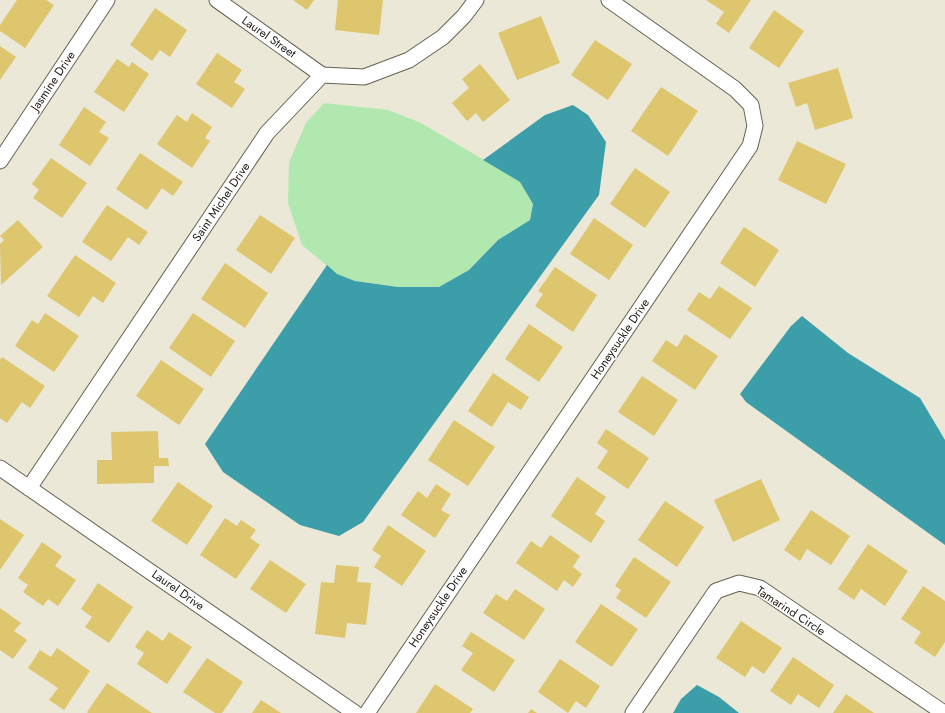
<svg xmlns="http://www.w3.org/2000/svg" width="945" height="713" viewBox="0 0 945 713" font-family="Jost,sans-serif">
<rect width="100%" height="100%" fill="#ece8d7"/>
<polygon fill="#b0e8b0" points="324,103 388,110 421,123 520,181 533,204 530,220 498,240 469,270 439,287 398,287 355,281 337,274 302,245 288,203 289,162 306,123"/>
<g fill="#3c9ea8">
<polygon points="573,105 588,115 606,142 599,195 363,522 339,536 300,525 223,472 205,444 327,265 337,274 355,281 398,287 439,287 469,270 498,240 530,220 533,204 520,182 483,160 545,115"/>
<polygon points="802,316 848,353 920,398 945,440 945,545 746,402 740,394 791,326"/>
<polygon points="697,685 719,697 739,713 673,713 681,699"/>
</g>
<g fill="#ddc66d">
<polygon points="17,0 46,0 54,5 25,48 0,31 0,25"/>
<polygon points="293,0 314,0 307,10"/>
<polygon points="338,0 383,0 379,35 335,30"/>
<polygon points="706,0 751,0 729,33 716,24 724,12"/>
<polygon points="155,8 187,30 170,57 160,50 152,61 130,45"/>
<polygon points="774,10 804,31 779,68 749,48"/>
<polygon points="541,16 560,63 517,80 498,33"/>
<polygon points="595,40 632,64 608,100 571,75"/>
<polygon points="0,46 16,57 0,80"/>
<polygon points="217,53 242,70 234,82 245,89 232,108 196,84"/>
<polygon points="117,59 129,67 132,62 149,74 124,112 94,92"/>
<polygon points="480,64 510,100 483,122 476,113 467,121 452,103 469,88 462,79"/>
<polygon points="838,68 853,118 815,130 807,103 796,107 788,83"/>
<polygon points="661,87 698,111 668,156 631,131"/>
<polygon points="84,107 106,122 99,132 109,138 90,166 59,145"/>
<polygon points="192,113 212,127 205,138 210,141 192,168 157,144 177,115 187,122"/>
<polygon points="797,141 846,164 826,204 778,180"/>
<polygon points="140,153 183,182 173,196 162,188 147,210 116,189"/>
<polygon points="51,158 87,183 62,218 33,198 39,190 32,184"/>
<polygon points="635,168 670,192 645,228 610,204"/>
<polygon points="107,205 148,232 139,245 128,237 111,261 82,242"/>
<polygon points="260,215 295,238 271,274 236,250"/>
<polygon points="594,218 633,245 609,280 570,254"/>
<polygon points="18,220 43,247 1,285 0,244 4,240 0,236"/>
<polygon points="744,227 779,250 755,287 720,263"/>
<polygon points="75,255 116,283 103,303 93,296 79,317 47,296"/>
<polygon points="225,263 268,293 245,328 201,299"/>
<polygon points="555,267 597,295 573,332 535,306 543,294 538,291"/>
<polygon points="719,286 752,308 730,339 687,310 699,292 710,299"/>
<polygon points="45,313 79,336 54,372 15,346 32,320 38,324"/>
<polygon points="193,313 235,341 211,377 169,348"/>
<polygon points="529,324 563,347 539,382 505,359"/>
<polygon points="685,334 718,356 695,390 652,361 666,340 677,347"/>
<polygon points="2,357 45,386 30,408 22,402 7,423 0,418 0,360"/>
<polygon points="161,360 204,389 179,425 136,396"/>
<polygon points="493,373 529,397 521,410 508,402 492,427 468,411"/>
<polygon points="642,376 678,400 654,436 618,412"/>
<polygon points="454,420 495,447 468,486 428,460"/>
<polygon points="606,429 649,458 628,489 597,468 608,451 597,443"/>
<polygon points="158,431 159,458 168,458 169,466 154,466 154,483 97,484 97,460 112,460 111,432"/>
<polygon points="577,477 606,497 595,514 605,521 591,543 551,516"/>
<polygon points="761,479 780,520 733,542 714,500"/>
<polygon points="178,482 213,506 187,545 151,521"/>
<polygon points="436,484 451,494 441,510 450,515 435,538 401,515 418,491 427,498"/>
<polygon points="665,501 704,527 677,567 638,540"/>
<polygon points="811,510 850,536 831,565 807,549 800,561 784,550"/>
<polygon points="225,518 237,526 241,520 256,530 250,538 260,545 236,579 200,555"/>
<polygon points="0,519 24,535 0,570"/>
<polygon points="388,525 426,551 402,586 374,567 381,556 372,550"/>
<polygon points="550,535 580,556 573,567 582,574 573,587 564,580 557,591 516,563 531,541 541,548"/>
<polygon points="42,542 62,556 55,566 76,580 58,606 48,599 43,606 23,592 28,585 18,578"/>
<polygon points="868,544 908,571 885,606 861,589 854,600 838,589"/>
<polygon points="634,557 671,582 646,618 616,598 621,590 615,586"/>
<polygon points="270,560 306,584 286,613 250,589"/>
<polygon points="336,565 359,567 357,582 371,583 366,625 347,623 345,638 315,634 321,582 334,583"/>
<polygon points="98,583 133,607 109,643 85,627 92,617 81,609"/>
<polygon points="923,586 945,601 945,642 935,657 914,643 921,632 901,619"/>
<polygon points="515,589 545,609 524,640 483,613 496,594 507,601"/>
<polygon points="601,604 638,629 612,667 575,642"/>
<polygon points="0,608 21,623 14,631 27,640 13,659 0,650"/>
<polygon points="741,621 782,648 764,674 752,666 745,677 716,658"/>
<polygon points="147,630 163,641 169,632 192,647 167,684 137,664 144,653 135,647"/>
<polygon points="471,632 515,660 494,692 461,670 473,653 462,646"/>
<polygon points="57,648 90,671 64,710 49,700 58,688 28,668 40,650 51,657"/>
<polygon points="793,657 834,685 819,708 798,694 791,705 770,691"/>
<polygon points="207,658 243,682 222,713 215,713 183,692"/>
<polygon points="560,659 600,686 586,708 576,701 568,713 538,692"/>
<polygon points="107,683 152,713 88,713 87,712"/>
<polygon points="435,684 473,709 470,713 416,713"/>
<polygon points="846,694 874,713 833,713"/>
<polygon points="261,700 281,713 252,713"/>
<polygon points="531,709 537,713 528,713"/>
</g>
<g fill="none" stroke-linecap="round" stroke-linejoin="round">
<g stroke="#656253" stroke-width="17">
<g id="street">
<polyline points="217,0 322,75"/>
<polyline points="0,161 107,0"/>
<polyline points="0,468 355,713"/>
<polyline points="29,488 267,133 322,75 364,77 409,60 443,37 464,16 476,0"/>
<polyline points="367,713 750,146 755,126 751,105 735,89 609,0"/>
<polyline points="633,713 716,591 739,583 760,588 944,713"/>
</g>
</g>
<use href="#street" stroke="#fff" stroke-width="15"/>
</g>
<g text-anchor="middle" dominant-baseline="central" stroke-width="3" stroke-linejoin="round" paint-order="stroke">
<g font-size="12" fill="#22201a" stroke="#fff">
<text transform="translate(269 37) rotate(35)">Laurel Street</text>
<text transform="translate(53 81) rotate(-56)">Jasmine Drive</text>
<text transform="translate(221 202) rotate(-56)">Saint Michel Drive</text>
<text transform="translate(620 339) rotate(-56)">Honeysuckle Drive</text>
<text transform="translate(178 590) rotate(35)">Laurel Drive</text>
<text transform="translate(438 607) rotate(-56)">Honeysuckle Drive</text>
<text transform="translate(791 611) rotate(33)">Tamarind Circle</text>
</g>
</g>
</svg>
